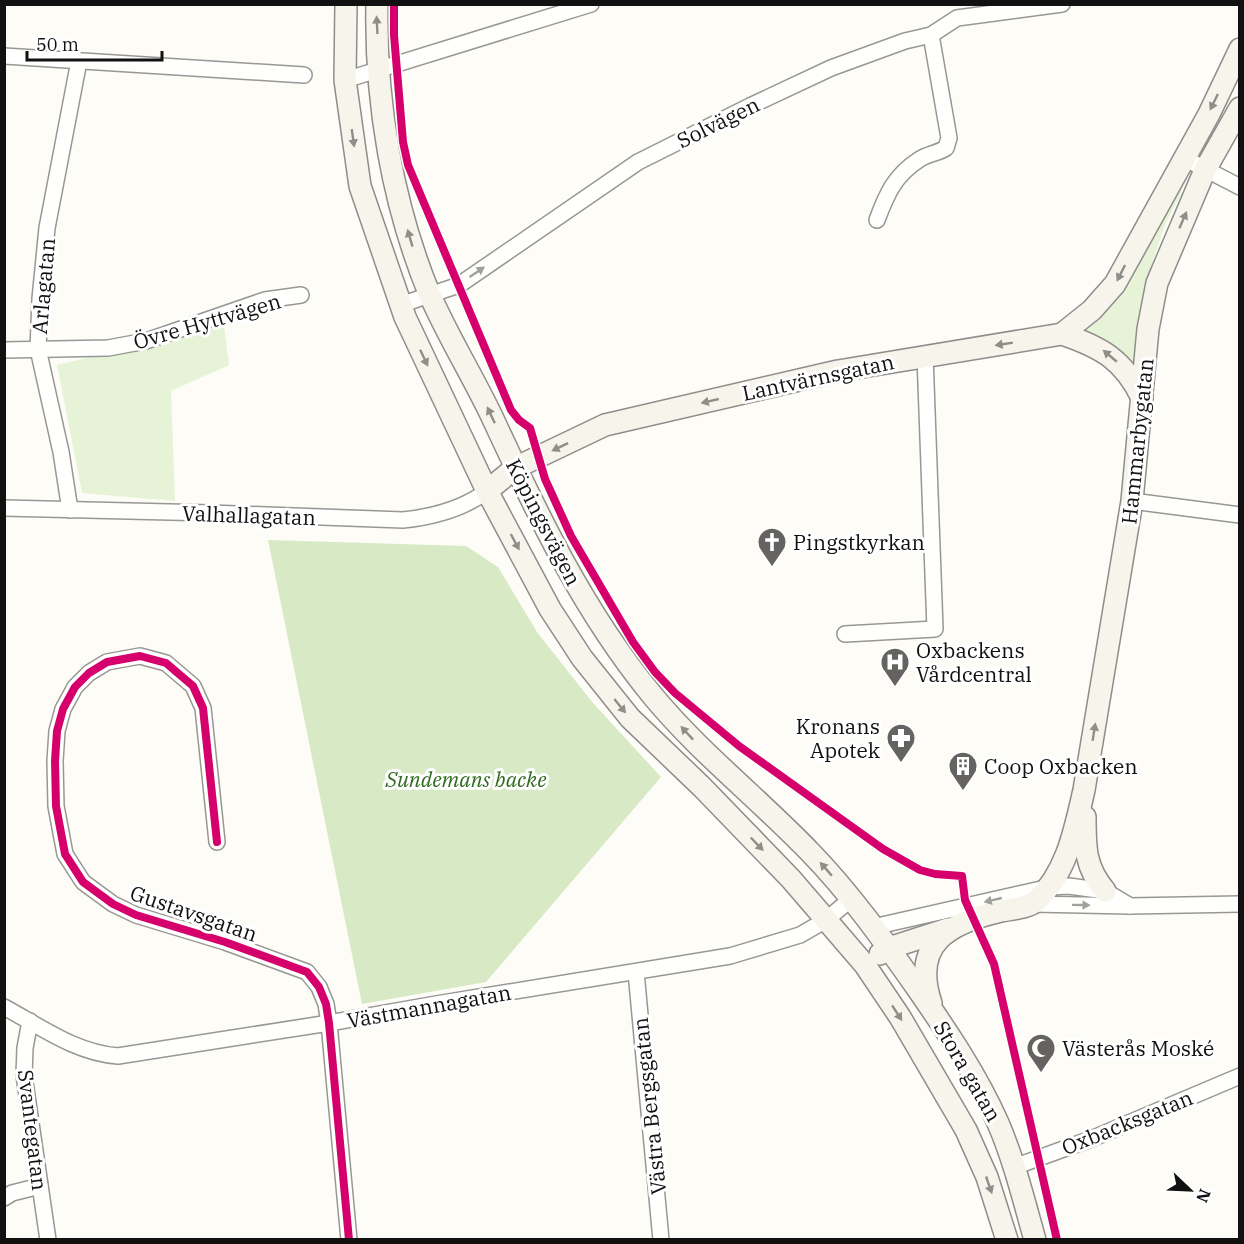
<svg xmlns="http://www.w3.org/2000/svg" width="1244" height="1244" viewBox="0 0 1244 1244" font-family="'IBM Plex Serif',serif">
<rect width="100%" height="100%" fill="#fdfcf7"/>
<g fill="#e7f3d7">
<polygon points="1183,184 1180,196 1165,225 1152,263 1139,316 1133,365 1077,329 1168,200"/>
<polygon points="224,325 229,365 171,391 175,501 82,493 57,365"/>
</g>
<polygon fill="#d8eac5" points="268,540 466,546 498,567 537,632 593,703 661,777 486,982 362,1004"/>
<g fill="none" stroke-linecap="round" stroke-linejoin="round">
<g stroke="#979795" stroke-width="18">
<g id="street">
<polyline points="4,56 304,75"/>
<polyline points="345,80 591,4"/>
<polyline points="1184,158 1240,187"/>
<path d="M877 220C887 193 895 175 920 159 928 154 938 153 946 148L949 138 931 35"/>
<polyline points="400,305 459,285 638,162 750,106 831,68 905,41 931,35 957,18 1062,4"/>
<polyline points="4,350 108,348 146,341 265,300 301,295"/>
<polyline points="1132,501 1240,515"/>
<path d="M4 508 211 513 403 520C432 517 463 509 487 491"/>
<polyline points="70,510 61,452 38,349 40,299 47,228 79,61"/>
<polyline points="845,634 935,629 925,356"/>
<polyline points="217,842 203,708 193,686 166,663 140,656 107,662 89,673 75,687 63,709 57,731 55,761 56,806 65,854 83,882 113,904 136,915 225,942 307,972 319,987 326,1004 329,1023 349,1240"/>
<polyline points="1033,904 1130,906 1240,904"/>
<polyline points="873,927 1050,887 1069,886 1105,891 1130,906"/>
<polyline points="636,972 661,1240"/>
<path d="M4 1007C41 1027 76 1053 118 1056L329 1023 436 1004 730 956 800 935 826 920 851 899"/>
<polyline points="30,1021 25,1048 24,1075 48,1240"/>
<polyline points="1014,1167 1091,1139 1240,1076"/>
<polyline points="4,1198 12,1193 40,1186"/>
</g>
</g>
<g stroke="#8e8d8b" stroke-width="24">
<g id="secondary">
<polyline points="346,4 345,80 360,186 405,317 487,491 550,609 582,658 630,718 702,787 791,879 865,965 900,1017 966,1130 987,1177 1007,1240"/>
<path d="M377 4C375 101 392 203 429 293 448 337 474 378 494 421 539 518 584 612 652 695 699 752 758 798 810 852 850 893 884 941 917 988 946 1030 977 1075 998 1123 1014 1160 1024 1201 1035 1240"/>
<polyline points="1062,334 1092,310 1115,284 1209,114 1240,49"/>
<path d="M487 491 515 468 605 425 838 371 1062 334C1101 347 1124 360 1142 398"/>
<path d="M1085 817C1085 848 1085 867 1105 891"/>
<polyline points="880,954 889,948 948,929"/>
<path d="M931 1003C911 943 949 923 1001 911 1011 909 1028 908 1036 901 1067 873 1075 829 1084 790L1132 501 1148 329 1157 283 1205 170 1240 108"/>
</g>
</g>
<use href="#street" stroke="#fffffe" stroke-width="15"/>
<use href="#secondary" stroke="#f6f4eb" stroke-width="21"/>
<g stroke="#fff" stroke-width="11">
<g id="cycleway">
<polyline points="394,4 394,35 403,142 408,165 511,410 519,420 530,428 545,479 571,536 633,642 655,672 675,693 739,746 883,849 920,870 935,874 962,876 965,900 994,964 1057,1240"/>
<polyline points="217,842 203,708 193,686 166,663 140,656 107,662 89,673 75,687 63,709 57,731 55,761 56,806 65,854 83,882 113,904 136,915 225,942 307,972 319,987 326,1004 329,1023 349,1240"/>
</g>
</g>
<use href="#cycleway" stroke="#d6006c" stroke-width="8"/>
</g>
<defs><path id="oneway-solid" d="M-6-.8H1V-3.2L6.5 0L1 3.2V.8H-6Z" transform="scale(1.5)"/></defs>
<g fill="#8f8e89">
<use href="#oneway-solid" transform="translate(377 25) rotate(-93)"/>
<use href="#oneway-solid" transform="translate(1214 102) rotate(116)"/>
<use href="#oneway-solid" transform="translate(353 138) rotate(82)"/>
<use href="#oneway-solid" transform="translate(1183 220) rotate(-66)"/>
<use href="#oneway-solid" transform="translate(410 238) rotate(-106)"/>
<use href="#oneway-solid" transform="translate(1121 273) rotate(117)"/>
<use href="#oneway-solid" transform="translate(1004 344) rotate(171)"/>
<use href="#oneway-solid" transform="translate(1110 356) rotate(-140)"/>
<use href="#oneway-solid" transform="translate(424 358) rotate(65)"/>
<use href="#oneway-solid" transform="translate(710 401) rotate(167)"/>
<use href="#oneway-solid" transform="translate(491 415) rotate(-115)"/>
<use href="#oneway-solid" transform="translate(560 447) rotate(154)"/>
<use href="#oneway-solid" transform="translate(515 542) rotate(62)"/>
<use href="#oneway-solid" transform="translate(620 706) rotate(51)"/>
<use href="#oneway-solid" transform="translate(1094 732) rotate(-81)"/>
<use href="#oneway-solid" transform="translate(687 733) rotate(-133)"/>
<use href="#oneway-solid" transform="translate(757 844) rotate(46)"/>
<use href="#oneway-solid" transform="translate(826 869) rotate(-131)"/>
<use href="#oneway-solid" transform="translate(897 1013) rotate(57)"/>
<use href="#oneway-solid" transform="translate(989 1185) rotate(71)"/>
</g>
<g fill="#a0a09f">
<use href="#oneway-solid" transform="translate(477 272) rotate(-34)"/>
<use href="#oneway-solid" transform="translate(993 900) rotate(167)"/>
<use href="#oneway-solid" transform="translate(1081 905) rotate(1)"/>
</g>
<defs>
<g id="church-pin" transform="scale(1.5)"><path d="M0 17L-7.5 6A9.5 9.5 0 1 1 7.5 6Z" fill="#646362" stroke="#fff"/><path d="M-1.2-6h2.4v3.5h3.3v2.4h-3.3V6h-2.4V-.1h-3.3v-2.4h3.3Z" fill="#fff"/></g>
<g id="hospital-pin" transform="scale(1.5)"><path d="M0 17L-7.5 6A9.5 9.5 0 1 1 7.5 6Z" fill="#646362" stroke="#fff"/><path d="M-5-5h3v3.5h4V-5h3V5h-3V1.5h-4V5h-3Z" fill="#fff"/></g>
<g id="pharmacy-pin" transform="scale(1.5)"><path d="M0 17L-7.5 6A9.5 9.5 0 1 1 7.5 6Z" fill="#646362" stroke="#fff"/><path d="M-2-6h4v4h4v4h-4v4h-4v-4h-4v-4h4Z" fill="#fff"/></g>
<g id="building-pin" transform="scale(1.5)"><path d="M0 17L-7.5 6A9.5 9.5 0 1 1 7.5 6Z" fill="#646362" stroke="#fff"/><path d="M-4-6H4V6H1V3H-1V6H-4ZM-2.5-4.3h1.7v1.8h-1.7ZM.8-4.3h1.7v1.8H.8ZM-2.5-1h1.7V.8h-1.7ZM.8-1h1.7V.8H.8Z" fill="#fff"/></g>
<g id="mosque-pin" transform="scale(1.5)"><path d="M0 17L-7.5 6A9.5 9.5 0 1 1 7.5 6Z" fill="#646362" stroke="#fff"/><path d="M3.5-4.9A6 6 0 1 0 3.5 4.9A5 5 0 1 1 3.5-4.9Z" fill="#fff"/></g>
</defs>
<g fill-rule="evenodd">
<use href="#church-pin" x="772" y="542"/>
<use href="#hospital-pin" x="895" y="662"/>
<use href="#pharmacy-pin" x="901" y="738"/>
<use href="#building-pin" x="963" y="766"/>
<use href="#mosque-pin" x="1041" y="1048"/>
</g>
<g text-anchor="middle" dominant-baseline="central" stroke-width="6" stroke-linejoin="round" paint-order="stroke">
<g font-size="21" fill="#111" stroke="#fff">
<text transform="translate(718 122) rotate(-26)">Solvägen</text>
<text transform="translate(43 286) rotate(-85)">Arlagatan</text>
<text transform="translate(207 321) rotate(-16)">Övre Hyttvägen</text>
<text transform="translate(818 377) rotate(-12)">Lantvärnsgatan</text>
<text transform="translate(1137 441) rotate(-84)">Hammarbygatan</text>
<text transform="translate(249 515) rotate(2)">Valhallagatan</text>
<text transform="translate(544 522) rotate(63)">Köpingsvägen</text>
<text transform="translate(194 913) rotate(19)">Gustavsgatan</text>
<text transform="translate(429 1006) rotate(-10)">Västmannagatan</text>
<text transform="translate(968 1071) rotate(60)">Stora gatan</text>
<text transform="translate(649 1106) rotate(-96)">Västra Bergsgatan</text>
<text transform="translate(1127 1122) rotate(-22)">Oxbacksgatan</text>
<text transform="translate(33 1130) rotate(83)">Svantegatan</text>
</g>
<g font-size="21" fill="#111" stroke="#fff" text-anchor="start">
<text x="793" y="542">Pingstkyrkan</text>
<text x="916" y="650">Oxbackens<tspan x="916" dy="24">Vårdcentral</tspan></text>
<text x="880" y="726" text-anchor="end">Kronans<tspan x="880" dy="24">Apotek</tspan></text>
<text x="984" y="766">Coop Oxbacken</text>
<text x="1062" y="1048">Västerås Moské</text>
</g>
<g font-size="21" font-style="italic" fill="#2f6b1f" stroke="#fff">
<text x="466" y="779">Sundemans backe</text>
</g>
</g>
<rect width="1244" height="1244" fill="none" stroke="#111111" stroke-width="12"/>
<g transform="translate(1190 1190) rotate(113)" stroke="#ffffff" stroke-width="4.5" paint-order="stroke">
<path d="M0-4.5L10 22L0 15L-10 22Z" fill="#111111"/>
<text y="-9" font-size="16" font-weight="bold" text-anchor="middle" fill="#111111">N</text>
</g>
<path d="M27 51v9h135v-9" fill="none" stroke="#111111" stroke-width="3"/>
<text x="36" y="51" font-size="18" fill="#111111" stroke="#ffffff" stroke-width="4.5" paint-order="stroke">50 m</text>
</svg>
